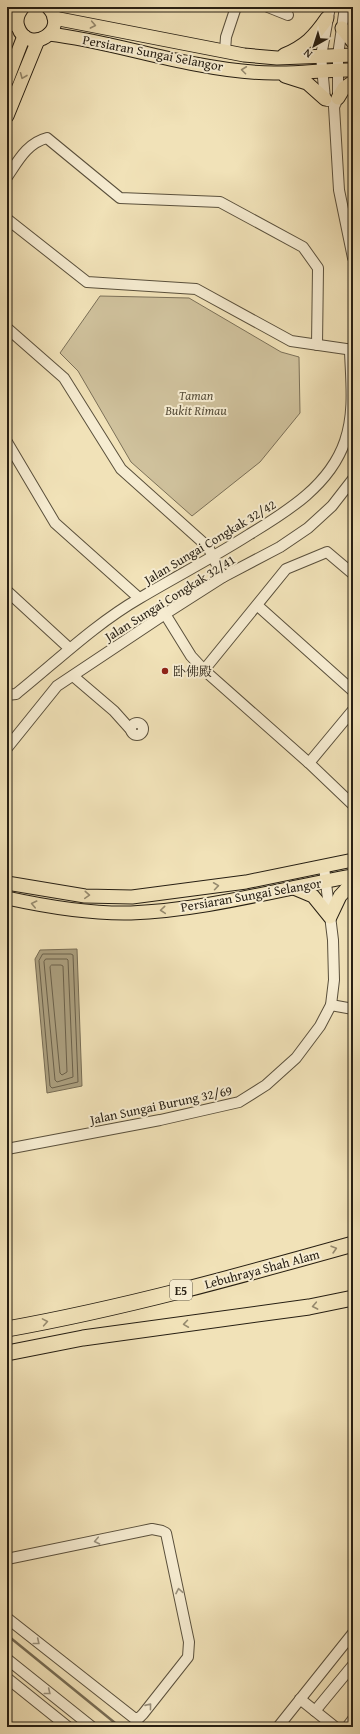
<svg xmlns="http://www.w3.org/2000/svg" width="360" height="1734" viewBox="0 0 360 1734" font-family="'Gentium Book Plus','Noto Serif SC',serif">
<rect width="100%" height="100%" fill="#f1e2b8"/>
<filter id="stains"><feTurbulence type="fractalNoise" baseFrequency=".005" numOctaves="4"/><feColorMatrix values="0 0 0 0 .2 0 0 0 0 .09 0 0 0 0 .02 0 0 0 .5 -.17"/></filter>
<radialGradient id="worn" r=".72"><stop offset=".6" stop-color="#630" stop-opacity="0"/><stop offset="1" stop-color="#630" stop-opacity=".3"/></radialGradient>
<polygon fill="#cfc19c" stroke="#7b7058" points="100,296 189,298 281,352 299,357 300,413 260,462 192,516 131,462 78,371 60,353"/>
<polygon fill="#aca080" stroke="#776c54" points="77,949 82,1086 47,1093 35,959 40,950"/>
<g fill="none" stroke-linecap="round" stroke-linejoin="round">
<g stroke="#6a604a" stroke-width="1">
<polygon points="43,954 71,954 73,955 78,1082 52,1088 50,1086 39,961"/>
<polygon points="46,959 67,959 68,960 73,1077 57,1082 55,1080 44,962"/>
<polygon points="52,965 61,965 63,966 67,1072 62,1075 60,1073 50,967"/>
</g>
<polyline stroke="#776c54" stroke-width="2.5" points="7,1635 120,1727"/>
<g stroke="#5a503c" stroke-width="12">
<g id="minor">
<polyline points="268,7 288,15"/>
<polyline points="345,7 338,55 338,98 334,107 339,190 353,258"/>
<polyline points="7,21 19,29"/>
<polyline points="225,51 226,37 236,7"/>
<polyline points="328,101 325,99 321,56 330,7"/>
<path d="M7 177C18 161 27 143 47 138L120 198 220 202 303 247 318 268 317 345"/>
<polyline points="7,219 87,282 196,289 291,341 353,350"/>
<polyline points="7,328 64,378 121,469 208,547 223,577"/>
<polyline points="7,442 55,523 139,598"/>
<polyline points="7,591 69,648"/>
<polyline points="258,606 353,691"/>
<polyline points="165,614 191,656 204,670 309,763 353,805"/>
<polyline points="204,670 286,569 327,552 353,574"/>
<polyline points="73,676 114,711 131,730"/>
<path d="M7 695 16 694C57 661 95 624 140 598 177 576 214 557 250 534 288 511 330 485 345 441 355 412 351 381 350 351"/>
<circle cx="137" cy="729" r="6"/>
<polyline points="7,748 57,686 165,614 223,577 280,547 308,528 332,506 353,479"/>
<polyline points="309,763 353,710"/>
<polyline points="331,1005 353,1009"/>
<polyline points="7,1149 160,1120 239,1102 266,1085 296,1058 320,1026 331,1005 334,980 333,940 324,867"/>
<polyline points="7,1559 152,1529 162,1531 166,1533 189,1642 188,1657 143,1714 139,1718 134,1718 7,1618"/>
<polyline points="7,1659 92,1727"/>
<polyline points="7,1678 68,1727"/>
<polyline points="300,1699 335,1727"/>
<polyline points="315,1711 353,1665"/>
<polyline points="278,1727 353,1633"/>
<polyline points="347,1727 353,1719"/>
</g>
</g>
<g stroke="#271f13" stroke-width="15">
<g id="major">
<path d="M23 7C18 13 15 19 18 27 28 56 71 31 48 7"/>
<polyline points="54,18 244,55 277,58 353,55"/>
<polyline points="342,28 353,42"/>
<path d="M49 34C100 40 146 55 195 64 221 69 248 73 274 73 300 74 326 69 353 70"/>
<path d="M284 55C305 46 314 37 327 18"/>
<polyline points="285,76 307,83 325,99"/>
<polyline points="7,80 24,36"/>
<polyline points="338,98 344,88 353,82"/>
<polyline points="7,116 38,40"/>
<polyline points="7,883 85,896 132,897 246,882 353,860"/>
<polyline points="294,888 313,896 330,917 340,896 353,882"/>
<path d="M7 898C48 907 89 914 131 913 206 910 279 889 353 876"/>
</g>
</g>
<g stroke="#271f13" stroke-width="17">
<g id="highway">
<path d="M7 1329C124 1308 239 1276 353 1244"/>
<polyline points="7,1353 83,1338 309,1307 353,1298"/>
</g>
</g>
<use href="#minor" stroke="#f6ecd1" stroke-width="10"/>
<use href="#major" stroke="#f1e2b8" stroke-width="13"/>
<use href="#highway" stroke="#f1e2b8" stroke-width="15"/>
</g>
<defs><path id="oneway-chevron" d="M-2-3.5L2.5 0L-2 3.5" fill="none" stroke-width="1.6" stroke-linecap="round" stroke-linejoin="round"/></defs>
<g stroke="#968a6e">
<use href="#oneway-chevron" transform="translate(93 25) rotate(11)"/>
<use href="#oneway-chevron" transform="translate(244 70) rotate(-173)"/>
<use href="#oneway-chevron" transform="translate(23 76) rotate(112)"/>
<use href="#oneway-chevron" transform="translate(216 886) rotate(-8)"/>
<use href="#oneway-chevron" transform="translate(87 895) rotate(4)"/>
<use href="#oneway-chevron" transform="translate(34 904) rotate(-167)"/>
<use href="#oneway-chevron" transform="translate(163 910) rotate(175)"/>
<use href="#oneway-chevron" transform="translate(334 1249) rotate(-16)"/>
<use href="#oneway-chevron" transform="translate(315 1306) rotate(169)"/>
<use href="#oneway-chevron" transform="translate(45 1322) rotate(-10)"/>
<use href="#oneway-chevron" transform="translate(186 1324) rotate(172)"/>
</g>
<g stroke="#99907c">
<use href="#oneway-chevron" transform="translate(97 1541) rotate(168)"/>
<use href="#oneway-chevron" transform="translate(179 1591) rotate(-101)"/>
<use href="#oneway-chevron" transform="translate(37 1642) rotate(39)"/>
<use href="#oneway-chevron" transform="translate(48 1692) rotate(39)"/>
<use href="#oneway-chevron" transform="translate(149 1706) rotate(-51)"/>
</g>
<circle fill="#8f2418" stroke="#f6ecd1" stroke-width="1.5" cx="165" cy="671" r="4"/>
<g text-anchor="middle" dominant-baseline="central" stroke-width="4" stroke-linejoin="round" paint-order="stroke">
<rect fill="#f6ecd1" stroke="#655c4c" stroke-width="1" x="170" y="1280" width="22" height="20" rx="3"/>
<g font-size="12" font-weight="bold" fill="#271f13">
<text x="181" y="1290">E5</text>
</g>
<g font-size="13" fill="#271f13" stroke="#f6ecd1">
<text transform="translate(153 53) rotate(11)">Persiaran Sungai Selangor</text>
<text transform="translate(210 542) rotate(-31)">Jalan Sungai Congkak 32/42</text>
<text transform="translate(170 598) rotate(-32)">Jalan Sungai Congkak 32/41</text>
<text transform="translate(251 895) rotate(-10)">Persiaran Sungai Selangor</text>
<text transform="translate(161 1105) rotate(-12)">Jalan Sungai Burung 32/69</text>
<text transform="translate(262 1269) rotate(-15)">Lebuhraya Shah Alam</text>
</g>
<g font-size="13" font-style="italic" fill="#59503c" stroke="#f6ecd1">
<text x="196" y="395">Taman<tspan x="196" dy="15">Bukit Rimau</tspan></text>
</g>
<g font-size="13" fill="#271f13" stroke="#f6ecd1" text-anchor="start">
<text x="173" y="671">卧佛殿</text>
</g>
</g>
<rect width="360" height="1734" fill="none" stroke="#f1e2b8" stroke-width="24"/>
<rect x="8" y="8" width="344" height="1718" fill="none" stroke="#271f13" stroke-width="2"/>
<rect x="12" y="12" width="336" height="1710" fill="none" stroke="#271f13"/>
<g transform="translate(314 46) rotate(219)" stroke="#f6ecd1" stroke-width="3" paint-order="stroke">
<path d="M0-3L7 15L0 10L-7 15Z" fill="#271f13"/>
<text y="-6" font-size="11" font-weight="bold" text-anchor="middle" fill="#271f13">N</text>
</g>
<rect width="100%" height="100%" filter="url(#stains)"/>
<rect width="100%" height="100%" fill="url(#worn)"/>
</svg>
